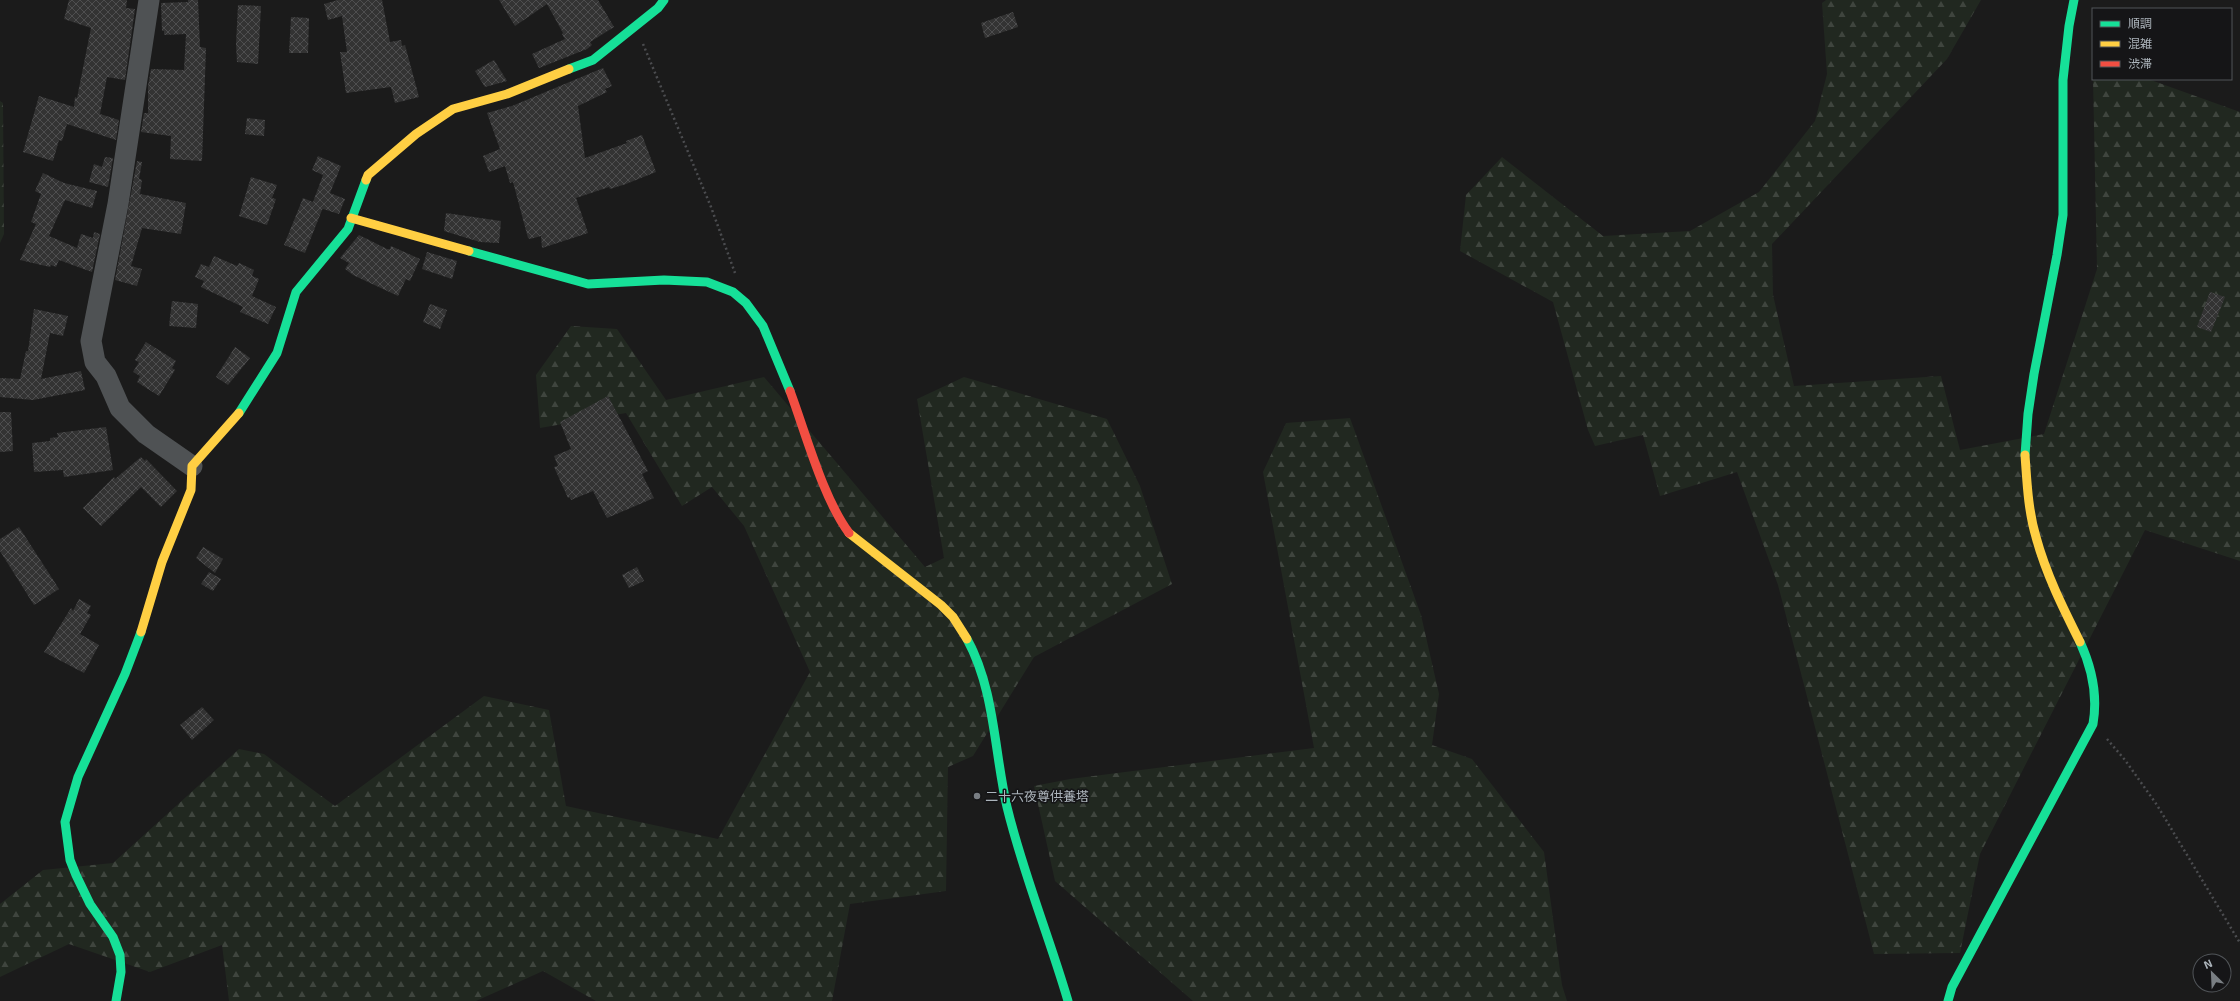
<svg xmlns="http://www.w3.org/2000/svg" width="2240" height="1001" viewBox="0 0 2240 1001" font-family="'Exo 2','Noto Sans JP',sans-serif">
<defs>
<pattern id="forest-firs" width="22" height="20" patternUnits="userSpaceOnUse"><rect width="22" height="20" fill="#212820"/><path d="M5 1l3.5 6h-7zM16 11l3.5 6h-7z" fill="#3f453e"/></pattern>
<pattern id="building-cross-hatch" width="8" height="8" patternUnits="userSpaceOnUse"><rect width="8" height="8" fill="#333"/><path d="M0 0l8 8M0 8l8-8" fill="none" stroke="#4e4e4f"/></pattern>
</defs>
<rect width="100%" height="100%" fill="#1b1b1b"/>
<g fill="url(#forest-firs)">
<polygon points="1826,0 1981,0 1947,59 1772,244 1773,295 1794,386 1941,376 1960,450 2044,434 2097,269 2093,79 2148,79 2240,112 2240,561 2145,530 1980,854 1960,953 1874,954 1778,585 1737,472 1660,496 1643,435 1595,446 1588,430 1553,302 1460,251 1466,195 1502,157 1603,236 1690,231 1759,192 1815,121 1827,74 1822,3"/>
<polygon points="0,101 3,103 4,234 0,243"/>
<polygon points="571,326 617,329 666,400 764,377 925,567 944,558 917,399 964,377 1107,419 1140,486 1172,584 1034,657 973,756 948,767 946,891 850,904 832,1001 596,1001 543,971 476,1001 229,1001 222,945 150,972 69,944 0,977 0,904 43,870 113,863 239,749 264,754 335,806 484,696 549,710 566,806 718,839 810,672 744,526 712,487 682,506 626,413 540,428 536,375"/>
<polygon points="1350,418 1421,615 1439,694 1432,745 1472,759 1544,852 1562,985 1567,1001 1193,1001 1055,881 1034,786 1070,779 1314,748 1263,472 1286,423"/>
</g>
<g fill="url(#building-cross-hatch)">
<polygon points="69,0 127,0 126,8 135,9 125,80 107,77 100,114 119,120 116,140 67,124 62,141 59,140 53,161 23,152 39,96 74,107 75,97 77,98 91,28 64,19"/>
<polygon points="188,0 198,0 200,47 206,48 202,161 170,159 171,136 141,132 144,113 148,113 148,86 151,69 184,70 186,34 164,35 164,31 162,31 161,3 188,2"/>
<polygon points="338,0 382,0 390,42 401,40 402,46 405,45 419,97 395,103 391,87 346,93 340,52 347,52 342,16 328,20 324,4"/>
<polygon points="499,0 598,0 614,27 590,42 592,45 587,49 539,68 532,54 565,39 562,34 563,33 547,4 515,26"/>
<polygon points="238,5 261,6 258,64 237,62 236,44"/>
<polygon points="1013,12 1018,27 985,38 981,23"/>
<polygon points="291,17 309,18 308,53 289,53"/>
<polygon points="494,60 507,81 485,87 475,71"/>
<polygon points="603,68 612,86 605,89 607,92 578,106 585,158 627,143 626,141 642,135 656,172 626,184 610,189 609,187 576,198 588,233 542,248 541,236 530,239 528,238 513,182 510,183 505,166 489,172 483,156 500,149 487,113 512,106"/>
<polygon points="247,118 265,120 264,136 245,134"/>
<polygon points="318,156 341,166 330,193 345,199 339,214 323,209 322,210 305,253 284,245 303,198 313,202 323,175 312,170"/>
<polygon points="105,157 113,158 108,187 89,182 94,164 102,167"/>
<polygon points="137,161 142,162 139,179 142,180 140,194 186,203 181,234 142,228 131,266 142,269 137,286 115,280"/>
<polygon points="43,173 64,183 97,191 92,208 65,200 49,236 77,248 81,234 93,238 94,232 100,234 92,272 59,260 56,267 51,265 50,267 20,260 36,224 31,222 41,194 35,191"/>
<polygon points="251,177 277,185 272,198 276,199 267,225 239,216"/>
<polygon points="446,213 501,221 499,243 480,242 444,231"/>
<polygon points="359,235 387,249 390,249 391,246 420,259 410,281 406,279 398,296 353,275 345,269 349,263 340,258"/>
<polygon points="427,252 457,261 452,279 422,269"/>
<polygon points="214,256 237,266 239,263 254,270 252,276 259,279 252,296 276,307 268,324 240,312 243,307 201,287 204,281 195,277 201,264 209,267"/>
<polygon points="2210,292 2225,297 2211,332 2197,327"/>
<polygon points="172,301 198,304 196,328 169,326"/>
<polygon points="430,304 447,310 440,329 423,322"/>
<polygon points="34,309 68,316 63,336 50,333 41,379 81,371 85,390 33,400 0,397 0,378 20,379 26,351 28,351"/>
<polygon points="146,342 176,361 172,368 175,370 159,396 137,382 140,376 133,372 139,362 135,360"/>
<polygon points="235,347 250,358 228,385 216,377"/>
<polygon points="608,396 648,471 642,474 654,498 607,518 593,491 571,500 570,497 568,498 554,467 558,466 554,456 571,449 560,422"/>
<polygon points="0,412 11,412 13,451 0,452"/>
<polygon points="106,427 113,470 64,477 63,470 34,472 32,443 50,441 50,438 58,437 57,433"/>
<polygon points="141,457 145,461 146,459 177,491 161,507 141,487 101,526 83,508 114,477 115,479"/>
<polygon points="19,527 59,589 34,605 0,551 0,539"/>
<polygon points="203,547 223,559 215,573 196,558"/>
<polygon points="637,567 644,581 629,588 622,575"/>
<polygon points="209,572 221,579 213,591 201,584"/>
<polygon points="79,599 91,606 87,613 91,615 80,634 99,645 84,673 44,652 71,608 73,611"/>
<polygon points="202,707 214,720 192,740 180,725"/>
</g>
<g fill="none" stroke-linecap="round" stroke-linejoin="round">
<g stroke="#4b4c4f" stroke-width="2.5" stroke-dasharray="2 3" stroke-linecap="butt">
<polyline points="643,44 711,207 735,273"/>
<polyline points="2107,739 2125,760 2157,805 2240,943"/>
</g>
<polyline stroke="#4f5254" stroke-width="21" points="149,0 118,204 91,341 95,362 106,376 120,408 146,434 192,466"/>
<g stroke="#16e098" stroke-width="9">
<polyline points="569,69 593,60 658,8 664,0"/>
<polyline points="469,251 588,284 664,280 707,282 733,292 746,303 763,326 790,391"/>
<polyline points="239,413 277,353 296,292 348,229 366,180"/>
<polyline points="2025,455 2028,414 2034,374 2057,255 2063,215 2063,80 2069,26 2074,0"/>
<path d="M967 639C995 690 994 751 1007 807 1023 873 1049 936 1068 1001"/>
<polyline points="116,1001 121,972 120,955 113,937 90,904 76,875 70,860 65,822 78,777 125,674 141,632"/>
<path d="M1948 1001 1952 987 2093 724C2098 695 2092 668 2080 642"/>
</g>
<g stroke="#ffcf43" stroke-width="9">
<polyline points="366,180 368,175 416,134 453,109 507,94 569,69"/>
<polyline points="351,218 469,251"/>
<path d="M2025 455C2027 482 2028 510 2036 537 2046 574 2063 608 2080 642"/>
<polyline points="849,533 941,605 953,617 967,639"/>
<polyline points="141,632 162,562 191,490 192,466 239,413"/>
</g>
<path stroke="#f24e42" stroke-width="9" d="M790 391C806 434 823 498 849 533"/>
</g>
<circle fill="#797e83" stroke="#151517" stroke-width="1.5" cx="977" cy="796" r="4"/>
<g text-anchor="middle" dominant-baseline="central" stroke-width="3" stroke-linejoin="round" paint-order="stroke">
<g font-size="13" fill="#acb4bb" stroke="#151517" text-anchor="start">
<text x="985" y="796">二十六夜尊供養塔</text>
</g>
</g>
<rect x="2092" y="8" width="140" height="72" fill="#151517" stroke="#515559"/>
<rect x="2100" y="21" width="20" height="6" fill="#16e098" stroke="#515559"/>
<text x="2128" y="28" font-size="12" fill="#acb4bb">順調</text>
<rect x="2100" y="41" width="20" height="6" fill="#ffcf43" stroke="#515559"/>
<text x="2128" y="48" font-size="12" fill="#acb4bb">混雑</text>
<rect x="2100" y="61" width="20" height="6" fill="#f24e42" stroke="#515559"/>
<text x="2128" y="68" font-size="12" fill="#acb4bb">渋滞</text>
<g transform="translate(2212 973) rotate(336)"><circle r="19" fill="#151517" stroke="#515559"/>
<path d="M0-3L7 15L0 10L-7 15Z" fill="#797e83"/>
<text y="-6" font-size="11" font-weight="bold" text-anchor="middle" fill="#acb4bb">N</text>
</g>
</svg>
